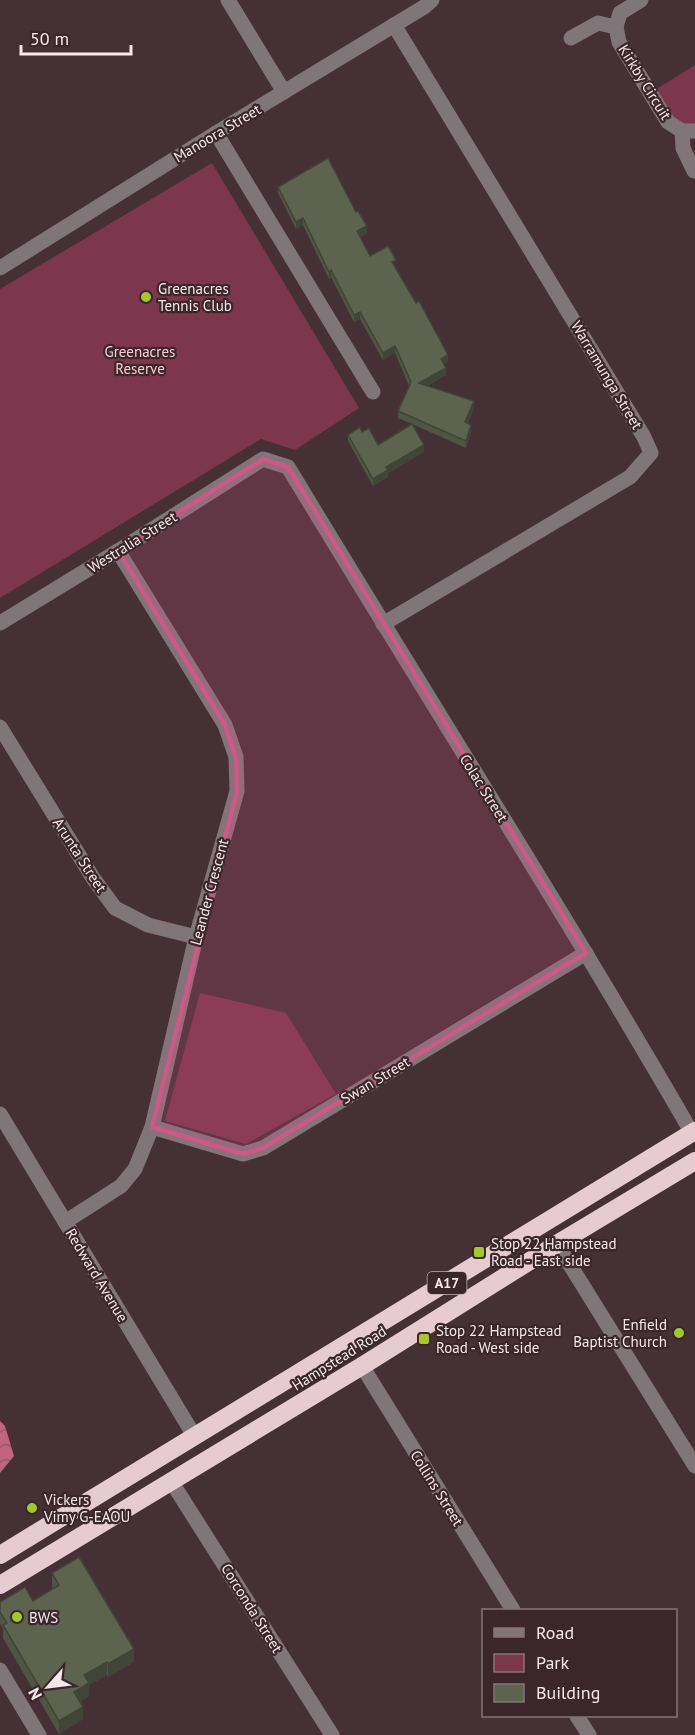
<svg xmlns="http://www.w3.org/2000/svg" width="695" height="1735" viewBox="0 0 695 1735" font-family="'PT Sans',sans-serif">
<defs>
<pattern id="water-waves" width="16" height="10" patternUnits="userSpaceOnUse" patternTransform="scale(1.5)"><rect width="16" height="10" fill="#c16481"/><path d="M0 5q4-4 8 0t8 0" fill="none" stroke="#975a6c"/></pattern>
</defs>
<rect width="100%" height="100%" fill="#453035"/>
<g fill="#7c364d">
<polygon points="695,65 695,131 682,131 650,93"/>
<polygon points="212,163 359,408 295,450 261,439 0,598 0,289"/>
<polygon points="200,993 286,1013 336,1094 246,1144 165,1121"/>
</g>
<polygon fill="url(#water-waves)" points="0,1421 5,1426 14,1456 0,1473"/>
<g fill="none" stroke-linecap="round" stroke-linejoin="round">
<g stroke="#807578" stroke-width="15">
<polyline points="228,0 284,92"/>
<polyline points="641,0 620,13 616,27 619,42 668,122 682,131 695,131"/>
<polyline points="571,38 598,23 616,27"/>
<polyline points="682,131 683,148 694,171"/>
<polyline points="216,133 373,392"/>
<polyline points="0,268 216,133 424,7 432,0"/>
<path d="M0 623 118 551 263 459 288 467C422 689 562 908 692 1133"/>
<polyline points="383,624 630,477 651,453 644,437 394,25"/>
<polyline points="0,727 93,878 115,908 148,925 196,937"/>
<polyline points="0,1114 195,1437"/>
<polyline points="152,1127 243,1154 263,1148 586,953"/>
<polyline points="65,1222 121,1186 135,1169 152,1127 196,937 237,791 236,757 225,725 118,551"/>
<polyline points="557,1244 695,1466"/>
<polyline points="362,1366 513,1610"/>
<polyline points="171,1481 332,1735"/>
<polyline points="0,1670 39,1735"/>
<polyline points="577,1716 589,1735"/>
</g>
<g stroke="#e6cbd1" stroke-width="18">
<path d="M0 1555C232 1415 463 1272 695 1131"/>
<polyline points="0,1585 362,1366 557,1244 695,1161"/>
</g>
</g>
<g fill="#4f5543">
<polygon points="278,187 367,233 359,237 370,256 396,266 395,267 448,362 444,364 446,375 427,386 474,408 468,423 471,431 466,448 412,424 424,452 388,473 388,477 373,486 348,441 348,435 362,432 378,445 412,424 398,418 398,411 409,386 395,353 383,360 360,319 354,322 331,277 329,279 303,225 296,229 278,193"/>
<polygon points="52,1573 134,1662 108,1677 107,1675 89,1685 89,1696 80,1702 83,1719 59,1734 3,1638 3,1629 0,1624 0,1602 33,1601 53,1589 52,1586"/>
</g>
<g fill="#404537">
<polygon points="303,218 303,225 296,229 296,222"/>
<polygon points="367,226 367,233 357,238 357,231"/>
<polygon points="331,270 331,277 329,279 329,272"/>
<polygon points="360,312 360,319 354,322 354,315"/>
<polygon points="395,346 395,353 383,360 383,353"/>
<polygon points="448,355 448,362 441,366 441,359"/>
<polygon points="446,368 446,375 419,390 419,383"/>
<polygon points="474,401 474,408 465,429 465,422"/>
<polygon points="471,425 471,431 466,448 466,441"/>
<polygon points="424,445 424,452 388,473 388,477 373,486 373,479 386,467"/>
<polygon points="134,1649 134,1662 108,1677 108,1664"/>
<polygon points="107,1662 107,1675 89,1685 89,1696 74,1705 74,1692 84,1675"/>
<polygon points="83,1707 83,1719 59,1734 59,1721"/>
</g>
<g fill="#5c634e" stroke="#404537" stroke-width="1.5">
<polygon points="328,158 356,212 358,211 367,226 357,231 370,256 388,246 396,260 392,262 416,303 419,301 448,355 441,359 446,368 419,383 474,401 465,422 471,425 466,441 398,411 411,382 395,346 383,353 360,312 354,315 331,270 329,272 303,218 296,222 278,187"/>
<polygon points="412,424 424,445 386,467 388,470 373,479 348,435 360,427 362,432 369,428 378,445"/>
<polygon points="79,1557 134,1649 108,1664 107,1662 84,1675 89,1683 74,1692 83,1707 59,1721 3,1625 7,1623 0,1612 0,1602 25,1587 33,1601 59,1585 52,1573"/>
</g>
<path fill="#d25686" fill-opacity="0.2" stroke="#d25686" stroke-width="4.5" stroke-linejoin="round" d="M263 459 288 467 586 953 263 1148 243 1154 152 1127 237 791 236 757 225 725 118 551Z"/>
<g fill="#a3c927" stroke="#3a262b" stroke-width="2">
<circle cx="146" cy="297" r="6"/>
<rect x="473" y="1246" width="12" height="12" rx="3"/>
<circle cx="679" cy="1333" r="6"/>
<rect x="418" y="1333" width="12" height="12" rx="3"/>
<circle cx="32" cy="1508" r="6"/>
<circle cx="17" cy="1617" r="6"/>
</g>
<g text-anchor="middle" dominant-baseline="central" stroke-width="4.5" stroke-linejoin="round" paint-order="stroke">
<rect fill="#3a262b" stroke="#beaeb1" stroke-width="1.5" x="427.5" y="1272" width="39" height="22" rx="4.5"/>
<g font-size="14" font-weight="bold" fill="#f6e8eb">
<text x="447" y="1283">A17</text>
</g>
<g font-size="15" fill="#f6e8eb" stroke="#3a262b">
<text transform="translate(645 82) rotate(58)">Kirkby Circuit</text>
<text transform="translate(217 133) rotate(-31)">Manoora Street</text>
<text transform="translate(607 375) rotate(59)">Warramunga Street</text>
<text transform="translate(132 542) rotate(-32)">Westralia Street</text>
<text transform="translate(484 788) rotate(58)">Colac Street</text>
<text transform="translate(80 855) rotate(57)">Arunta Street</text>
<text transform="translate(209 892) rotate(-75)">Leander Crescent</text>
<text transform="translate(375 1080) rotate(-31)">Swan Street</text>
<text transform="translate(97 1275) rotate(59)">Redward Avenue</text>
<text transform="translate(339 1358) rotate(-32)">Hampstead Road</text>
<text transform="translate(437 1488) rotate(58)">Collins Street</text>
<text transform="translate(252 1608) rotate(58)">Corconda Street</text>
</g>
<g font-size="15" fill="#f6e8eb" stroke="#3a262b" text-anchor="start">
<text x="158" y="288">Greenacres<tspan x="158" dy="17">Tennis Club</tspan></text>
<text x="491" y="1243">Stop 22 Hampstead<tspan x="491" dy="17">Road - East side</tspan></text>
<text x="667" y="1324" text-anchor="end">Enfield<tspan x="667" dy="17">Baptist Church</tspan></text>
<text x="436" y="1330">Stop 22 Hampstead<tspan x="436" dy="17">Road - West side</tspan></text>
<text x="44" y="1499">Vickers<tspan x="44" dy="17">Vimy G-EAOU</tspan></text>
<text x="29" y="1617">BWS</text>
</g>
<g font-size="15" fill="#fdcad7" stroke="#3a262b">
<text x="140" y="351">Greenacres<tspan x="140" dy="17">Reserve</tspan></text>
</g>
</g>
<rect x="482" y="1609" width="195" height="108" fill="#3a262b" stroke="#857478" stroke-width="1.5"/>
<rect x="494" y="1628" width="30" height="9" fill="#807578" stroke="#857478" stroke-width="1.5"/>
<text x="536" y="1639" font-size="18" fill="#f6e8eb">Road</text>
<rect x="494" y="1654" width="30" height="18" fill="#7c364d" stroke="#857478" stroke-width="1.5"/>
<text x="536" y="1669" font-size="18" fill="#f6e8eb">Park</text>
<rect x="494" y="1684" width="30" height="18" fill="#5c634e" stroke="#857478" stroke-width="1.5"/>
<text x="536" y="1699" font-size="18" fill="#f6e8eb">Building</text>
<g transform="translate(48 1687) rotate(242)" stroke="#3a262b" stroke-width="4.5" paint-order="stroke">
<path d="M0-4.5L10 22L0 15L-10 22Z" fill="#f6e8eb"/>
<text y="-9" font-size="16" font-weight="bold" text-anchor="middle" fill="#f6e8eb">N</text>
</g>
<path d="M21 45v9h110v-9" fill="none" stroke="#f6e8eb" stroke-width="3"/>
<text x="30" y="45" font-size="18" fill="#f6e8eb" stroke="#3a262b" stroke-width="4.5" paint-order="stroke">50 m</text>
</svg>
